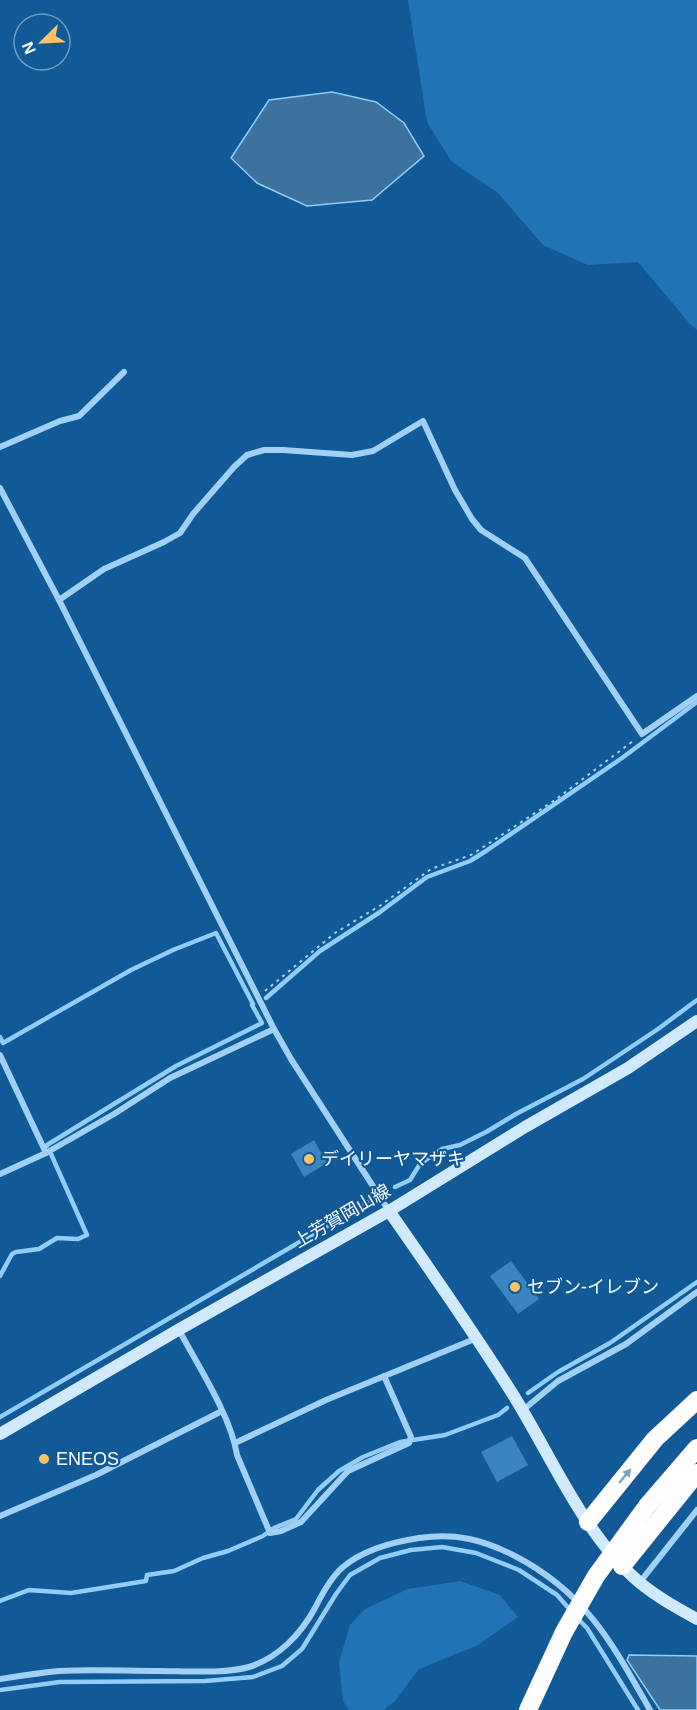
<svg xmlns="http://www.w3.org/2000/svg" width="697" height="1710" viewBox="0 0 697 1710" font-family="Helvetica,'Noto Sans JP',sans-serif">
<rect width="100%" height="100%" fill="#115a97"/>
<g fill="#2073b5">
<polygon points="408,0 697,0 697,330 690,324 638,262 588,265 543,245 498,193 451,161 427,122"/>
<polygon points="460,1581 500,1595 518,1617 478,1645 419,1669 395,1701 384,1710 349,1710 343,1701 339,1662 350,1625 365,1609 408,1589"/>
</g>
<g fill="#3e729e" stroke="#93ccf7" stroke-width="1.5">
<polygon points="332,92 376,102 404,123 424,156 372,200 307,206 257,183 231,158 269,100"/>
<polygon points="629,1655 697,1656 697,1710 660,1710 627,1660"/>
</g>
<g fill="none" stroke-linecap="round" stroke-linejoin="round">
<g stroke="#93ccf7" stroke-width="4.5">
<polyline points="266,998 320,951 380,912 427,877 470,861 486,851 622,758 697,702"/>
<polyline points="0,1037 3,1043 131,970 173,950 216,933 253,1004"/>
<polyline points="47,1146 47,1145 176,1066 262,1023 252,1005"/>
<polyline points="395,1187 410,1180 420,1164 442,1149 460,1145 486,1132 516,1114 583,1079 658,1029 697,1000"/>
<polyline points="0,1276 12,1254 16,1252 39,1249 57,1238 78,1239 87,1235 51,1154"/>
<polyline points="528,1393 558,1372 610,1343 697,1282"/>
<polyline points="0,1417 370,1201"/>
<polyline points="0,1601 29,1590 71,1593 146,1581 147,1575 174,1571 203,1558 228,1551 263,1536 274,1528 296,1519 318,1490 339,1471 363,1457 400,1442 445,1435 498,1415 507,1408"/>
<polyline points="577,1618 587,1628 638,1710"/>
<polyline points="0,1690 60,1682 205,1681 253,1677 282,1666 302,1649 336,1594 350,1575 380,1558 411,1550 442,1547 476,1553 519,1570 557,1595 572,1612"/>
</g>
</g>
<g fill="#3a84c0">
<polygon points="314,1140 327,1163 304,1177 291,1154"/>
<polygon points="511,1261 539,1299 518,1314 490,1276"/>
<polygon points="512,1436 528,1465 497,1482 481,1452"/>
</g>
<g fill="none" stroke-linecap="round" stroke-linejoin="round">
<polyline stroke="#a2cff4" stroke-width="2" stroke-dasharray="3 4.5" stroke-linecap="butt" points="265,991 335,933 381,905 431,869 471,855 555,800 633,741"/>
<g stroke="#a2cff4" stroke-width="6">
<polyline points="0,447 60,421 79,416 124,372"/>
<polyline points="0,488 59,600 274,1029 291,1059 389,1211"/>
<polyline points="59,600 104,569 164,542 180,533 193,514 234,467 247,455 264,450 283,450 352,455 373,451 423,421 455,490 472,519 481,530 525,558 642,734 697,696"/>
<polyline points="0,1055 46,1153"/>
<polyline points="0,1174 46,1153 114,1114 170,1078 274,1029"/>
<path d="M179 1330C198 1366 231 1416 237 1455L270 1533 281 1531 301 1522 348 1471 409 1443 411 1437 384 1376"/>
<polyline points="523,1410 558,1381 626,1344 697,1292"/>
<polyline points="235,1443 326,1400 477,1338"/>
<polyline points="0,1516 96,1475 222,1411"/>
<polyline points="640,1582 697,1510"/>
<path d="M0 1679C19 1676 39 1673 59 1671 92 1669 125 1671 159 1671 184 1671 225 1674 249 1667 278 1658 301 1634 315 1608 322 1594 331 1577 343 1567 364 1549 393 1542 419 1538 455 1533 482 1539 515 1556 586 1593 612 1643 650 1710"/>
</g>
<g stroke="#d1e9fd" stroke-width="12">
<path d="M389 1211C431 1271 473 1331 512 1393 551 1455 583 1534 639 1582 657 1597 677 1608 697 1619"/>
<polyline points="0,1434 178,1330 389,1211 525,1127 628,1068 697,1021"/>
</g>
<g stroke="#fff" stroke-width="18">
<polyline points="588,1522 655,1439 697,1400"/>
<polyline points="622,1566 697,1473"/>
<polyline points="528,1710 564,1632 596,1576 647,1506 697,1448"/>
</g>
</g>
<defs><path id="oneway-solid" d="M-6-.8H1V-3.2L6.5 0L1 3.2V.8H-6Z" transform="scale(1.5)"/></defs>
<use fill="#7ca4c6" href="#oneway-solid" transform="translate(625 1476) rotate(-50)"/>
<g fill="#ffc264" stroke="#115a97" stroke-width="2">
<circle cx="309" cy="1159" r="6"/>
<circle cx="515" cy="1287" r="6"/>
<circle cx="44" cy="1459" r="6"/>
</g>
<g text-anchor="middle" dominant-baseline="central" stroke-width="4.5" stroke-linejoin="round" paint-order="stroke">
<g font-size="18" fill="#fff" stroke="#115a97" text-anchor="start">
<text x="321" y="1159">デイリーヤマザキ</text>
<text x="527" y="1287">セブン-イレブン</text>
<text x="56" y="1459">ENEOS</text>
</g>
<g font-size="18" fill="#fff" stroke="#115a97">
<text transform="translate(342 1216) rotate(-30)">上芳賀岡山線</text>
</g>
</g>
<g transform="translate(42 42) rotate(246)"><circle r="28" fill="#115a97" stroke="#709cc1" stroke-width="1.5"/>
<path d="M0-4.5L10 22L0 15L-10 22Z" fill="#ffc264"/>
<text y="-9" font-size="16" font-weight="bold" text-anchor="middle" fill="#ffffff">N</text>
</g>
</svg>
